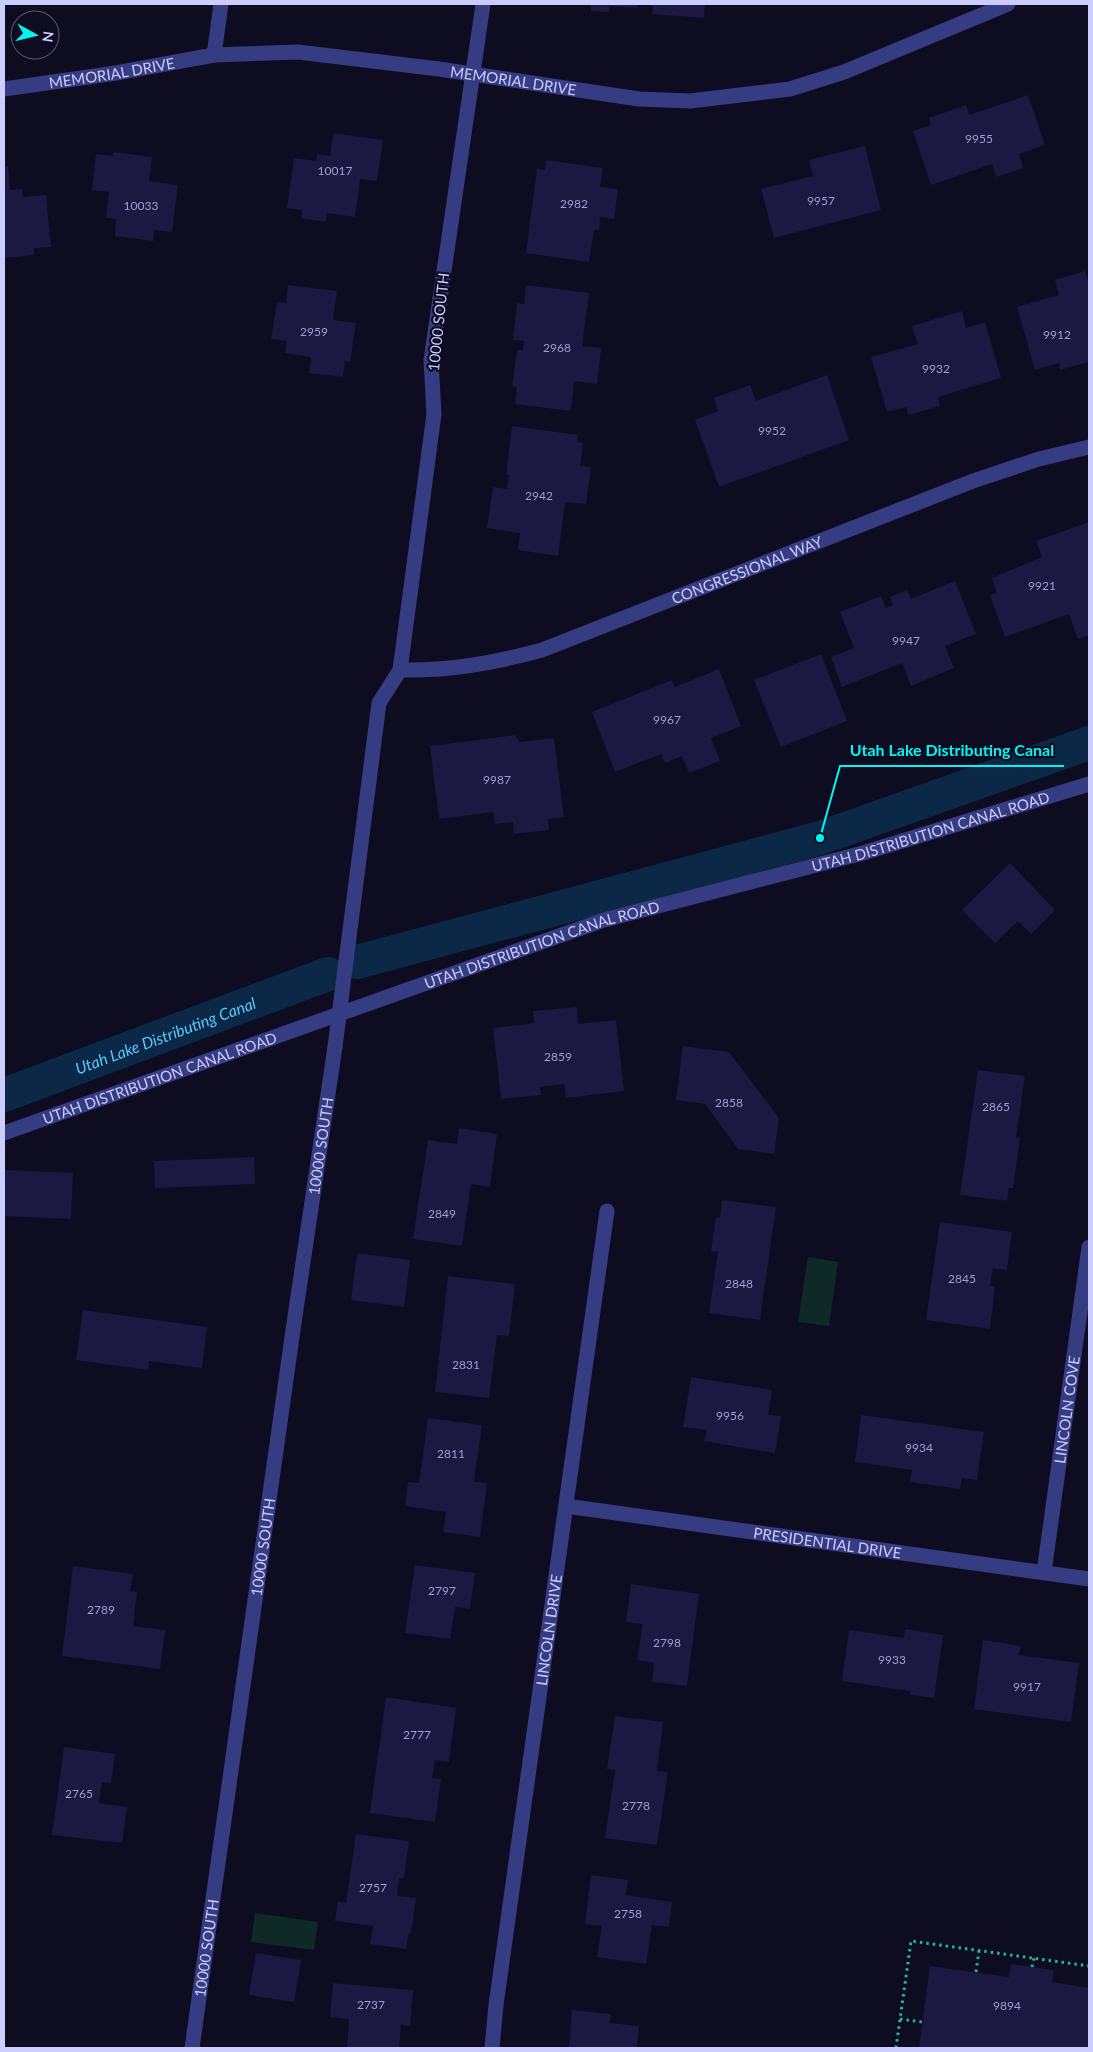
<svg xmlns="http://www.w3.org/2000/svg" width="1093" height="2052" viewBox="0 0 1093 2052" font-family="Lato,sans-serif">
<rect width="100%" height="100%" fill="#0d0c20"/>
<g fill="#0f2a26">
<polygon points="808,1257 838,1262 829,1326 798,1322"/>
<polygon points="255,1913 318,1922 314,1950 251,1942"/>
</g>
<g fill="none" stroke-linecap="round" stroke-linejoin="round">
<g stroke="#0b2946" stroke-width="34">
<polyline points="357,962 820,838 1089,743"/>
<path id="s1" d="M4 1095 328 974"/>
</g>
</g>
<g fill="#1b1842">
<polygon points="591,4 637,4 637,8 610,6 609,12 591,11"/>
<polygon points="648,4 705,4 704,18 652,14 653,6"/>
<polygon points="1028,95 1045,145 1019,154 1023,168 996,177 992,164 931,185 913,131 931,125 929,118 966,105 969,115"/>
<polygon points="333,133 383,140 377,181 360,179 355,217 327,213 326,222 301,218 302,210 287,208 294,158 316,161 317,154 330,156"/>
<polygon points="865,146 881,210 774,238 761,189 813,176 809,160"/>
<polygon points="114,152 152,157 149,181 178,185 172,232 154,230 153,241 115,236 116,219 106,218 109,192 92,190 96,154 113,156"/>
<polygon points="546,160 603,168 600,187 618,189 614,219 600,217 599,230 594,230 589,262 526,253 537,169 545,170"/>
<polygon points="4,166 8,166 10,190 22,189 23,197 46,195 51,247 34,248 34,255 4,258"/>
<polygon points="1085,271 1089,284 1089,362 1060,370 1059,363 1035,370 1017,307 1059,295 1055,280"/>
<polygon points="288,285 337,291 333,320 356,323 350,362 345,361 343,377 309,373 311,357 285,353 287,341 271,339 277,302 286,303"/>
<polygon points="526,285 589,293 582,346 601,348 597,384 574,381 571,411 515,404 517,387 512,386 517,350 523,350 524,341 513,340 517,303 524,304"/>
<polygon points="962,311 966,328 985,322 1001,378 938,397 940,406 908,415 906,407 887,412 871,357 918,344 912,326"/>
<polygon points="827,375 849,440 719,487 695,420 718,411 714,398 750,385 756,401"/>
<polygon points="512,426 578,435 577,442 583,443 580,466 591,467 586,504 565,502 558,556 518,550 520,533 487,528 493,487 507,489 509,475 506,475"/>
<polygon points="1089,522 1089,635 1078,639 1069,614 1005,637 990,595 997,593 992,578 1042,557 1036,541"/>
<polygon points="955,581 976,634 945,646 954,668 911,686 902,663 842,687 831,657 854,648 840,612 881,596 886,608 893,605 890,597 907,590 911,599"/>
<polygon points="821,654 847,721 781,747 754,680"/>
<polygon points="719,669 741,726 711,738 720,761 689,773 682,756 665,763 661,754 615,772 592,712 672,680 675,687"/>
<polygon points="515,735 520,742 554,738 564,817 548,819 549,830 514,834 513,822 495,824 493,812 439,819 430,746"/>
<polygon points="1010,863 1055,910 1031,934 1018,921 995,943 962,910"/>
<polygon points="577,1007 578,1024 616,1020 624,1091 566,1098 564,1084 540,1087 541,1095 501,1099 493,1028 534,1023 533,1011"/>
<polygon points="683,1046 729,1052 779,1118 774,1154 738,1149 705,1104 676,1100"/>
<polygon points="978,1070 1025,1076 1016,1137 1020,1138 1013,1188 1009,1188 1007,1201 960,1195"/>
<polygon points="459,1128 497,1134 490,1187 471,1184 462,1246 413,1239 428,1140 457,1144"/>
<polygon points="254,1157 255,1184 155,1188 154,1161"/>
<polygon points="4,1170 73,1173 71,1219 4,1216"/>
<polygon points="722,1200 776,1207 760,1320 709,1313 718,1252 711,1251 716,1217 720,1218"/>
<polygon points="940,1222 1012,1232 1007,1270 993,1268 990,1286 995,1287 990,1329 926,1320"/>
<polygon points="357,1253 410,1260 404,1307 351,1300"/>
<polygon points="448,1276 515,1284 509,1336 497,1335 489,1398 435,1392"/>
<polygon points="83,1310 207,1327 202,1368 149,1361 148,1370 76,1360"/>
<polygon points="691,1377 772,1390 768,1415 781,1416 775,1453 704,1441 707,1430 683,1427"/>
<polygon points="861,1415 984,1432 977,1480 962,1478 960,1489 910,1482 912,1470 855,1462"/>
<polygon points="428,1418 482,1425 474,1482 487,1483 480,1537 443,1532 446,1512 405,1506 408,1482 419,1483"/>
<polygon points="415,1565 475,1573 470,1609 455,1607 450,1639 405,1633"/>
<polygon points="73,1566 133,1574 130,1591 137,1592 133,1626 165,1630 160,1669 62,1656"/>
<polygon points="631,1584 699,1594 687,1686 652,1682 654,1663 637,1660 643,1624 626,1622"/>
<polygon points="905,1629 943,1635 934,1698 910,1695 910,1691 842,1681 849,1630 904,1638"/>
<polygon points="983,1640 1021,1646 1019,1655 1079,1663 1071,1722 974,1709"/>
<polygon points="386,1697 456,1708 449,1762 435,1760 432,1778 441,1779 435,1822 370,1813"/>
<polygon points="615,1716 663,1722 657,1771 668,1772 657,1845 605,1838 615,1770 607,1769"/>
<polygon points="64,1747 115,1754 111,1783 102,1782 99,1803 127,1807 122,1843 52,1835"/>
<polygon points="356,1834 409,1841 404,1878 399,1878 397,1896 416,1898 411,1933 409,1933 406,1949 370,1944 373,1926 335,1921 338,1901 346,1903"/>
<polygon points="591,1875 628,1880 626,1895 672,1902 669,1927 652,1925 646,1964 597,1957 602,1926 585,1924"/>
<polygon points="256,1953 301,1960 294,2002 249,1995"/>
<polygon points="1011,1964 1054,1970 1052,1982 1089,1988 1089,2048 919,2048 930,1966 1009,1977"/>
<polygon points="333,1983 413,1990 410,2026 401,2025 399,2048 347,2048 349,2019 330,2017"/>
<polygon points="572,2010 611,2014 610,2023 639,2026 637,2048 569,2048"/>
</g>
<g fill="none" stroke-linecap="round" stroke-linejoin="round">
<g stroke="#2ab49b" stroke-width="3" stroke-dasharray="2.5 4" stroke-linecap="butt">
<polyline points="1032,1967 1034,1958"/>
<polyline points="976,1972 979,1951"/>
<polyline points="900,2019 922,2022"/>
<polyline points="896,2048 911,1941 1089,1966"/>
</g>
<g stroke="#363c81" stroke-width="15">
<polyline points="335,1047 379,703 400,670"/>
<path id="s2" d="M4 1133 604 920 863 853 1089 784"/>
</g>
<g stroke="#363c81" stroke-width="15">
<path id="s3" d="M483 4 431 360 434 414 400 670C450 671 494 663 542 650L973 481 1039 459 1089 447"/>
<polyline points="214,55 221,4"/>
<path id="s4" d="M4 89 116 73 214 55 298 52 439 69 639 99 690 101 790 89 844 72 1008 4"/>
<path id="s5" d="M566 1506 1089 1579"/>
<path id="s6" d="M1044 1572 1089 1247"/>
<path id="s7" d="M192 2048 294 1323 335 1047"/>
<path id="s8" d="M492 2048 496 2005 607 1211"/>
</g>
</g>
<g text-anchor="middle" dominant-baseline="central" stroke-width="4.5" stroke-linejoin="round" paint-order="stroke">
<g font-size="12" fill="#a09fd0">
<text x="979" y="138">9955</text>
<text x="335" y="170">10017</text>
<text x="821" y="200">9957</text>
<text x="574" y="203">2982</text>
<text x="141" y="205">10033</text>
<text x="314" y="331">2959</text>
<text x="1057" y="334">9912</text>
<text x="557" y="347">2968</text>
<text x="936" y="368">9932</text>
<text x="772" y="430">9952</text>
<text x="539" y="495">2942</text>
<text x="1042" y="585">9921</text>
<text x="906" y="640">9947</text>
<text x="667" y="719">9967</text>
<text x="497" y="779">9987</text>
<text x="558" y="1056">2859</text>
<text x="729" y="1102">2858</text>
<text x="996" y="1106">2865</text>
<text x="442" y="1213">2849</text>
<text x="962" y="1278">2845</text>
<text x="739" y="1283">2848</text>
<text x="466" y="1364">2831</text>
<text x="730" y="1415">9956</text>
<text x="919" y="1447">9934</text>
<text x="451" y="1453">2811</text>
<text x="442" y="1590">2797</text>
<text x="101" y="1609">2789</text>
<text x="667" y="1642">2798</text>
<text x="892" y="1659">9933</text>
<text x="1027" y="1686">9917</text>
<text x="417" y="1734">2777</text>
<text x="79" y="1793">2765</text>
<text x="636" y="1805">2778</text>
<text x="373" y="1887">2757</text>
<text x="628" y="1913">2758</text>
<text x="371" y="2004">2737</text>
<text x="1007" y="2005">9894</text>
</g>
<g font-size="15" fill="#ccf" stroke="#0d0c20">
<text stroke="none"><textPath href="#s4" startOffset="109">MEMORIAL DRIVE</textPath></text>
<text stroke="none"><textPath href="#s4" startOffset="514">MEMORIAL DRIVE</textPath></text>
<text transform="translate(438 322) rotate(-84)">10000 SOUTH</text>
<text stroke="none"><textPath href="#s3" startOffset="1036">CONGRESSIONAL WAY</textPath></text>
<text stroke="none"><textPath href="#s2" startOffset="975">UTAH DISTRIBUTION CANAL ROAD</textPath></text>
<text stroke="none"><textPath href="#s2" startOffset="570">UTAH DISTRIBUTION CANAL ROAD</textPath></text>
<text stroke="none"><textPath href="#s2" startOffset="165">UTAH DISTRIBUTION CANAL ROAD</textPath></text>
<text stroke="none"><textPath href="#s7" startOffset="911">10000 SOUTH</textPath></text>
<text stroke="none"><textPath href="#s6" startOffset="164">LINCOLN COVE</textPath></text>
<text stroke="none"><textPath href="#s5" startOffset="264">PRESIDENTIAL DRIVE</textPath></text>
<text stroke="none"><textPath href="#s7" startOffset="506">10000 SOUTH</textPath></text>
<text stroke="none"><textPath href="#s8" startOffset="422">LINCOLN DRIVE</textPath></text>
<text stroke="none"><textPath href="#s7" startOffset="101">10000 SOUTH</textPath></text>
</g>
<g font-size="16" font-style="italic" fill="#5ac6ff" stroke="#0d0c20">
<text stroke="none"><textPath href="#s1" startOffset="172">Utah Lake Distributing Canal</textPath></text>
</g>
</g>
<path fill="none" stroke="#00f7f1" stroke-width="2" d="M820 838L840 766H1064"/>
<circle fill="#00f7f1" stroke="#0d0c20" stroke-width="2" cx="820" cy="838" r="5"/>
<g font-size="16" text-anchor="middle" font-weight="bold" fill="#00f7f1" stroke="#0d0c20" stroke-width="4.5" stroke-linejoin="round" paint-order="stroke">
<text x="952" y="756">Utah Lake Distributing Canal</text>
</g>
<rect width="1093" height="2052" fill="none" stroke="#ccccff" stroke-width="10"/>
<g transform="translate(35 35) rotate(98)"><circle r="24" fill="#0d0c20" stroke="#595979"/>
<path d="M0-4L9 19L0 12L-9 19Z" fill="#00f7f1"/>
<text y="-8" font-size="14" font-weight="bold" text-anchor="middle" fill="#ccccff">N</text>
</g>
</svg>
